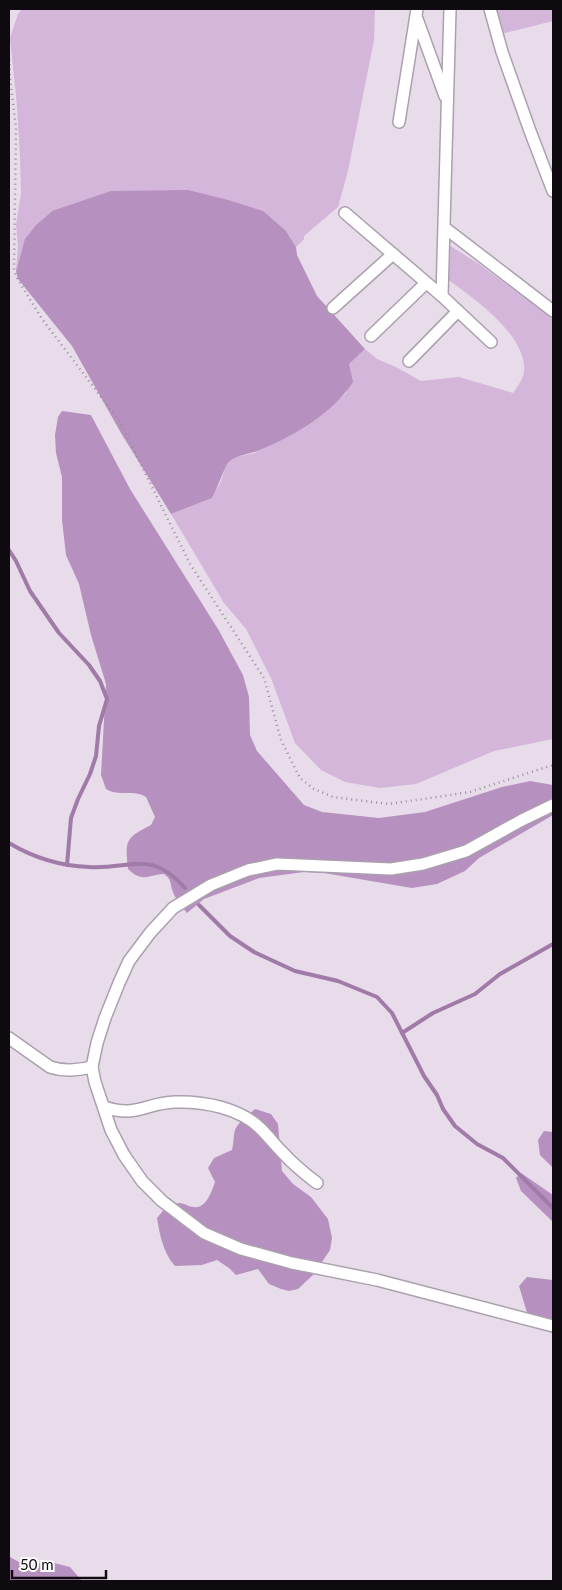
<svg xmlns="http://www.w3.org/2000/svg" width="562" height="1590" viewBox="0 0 562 1590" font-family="Lato,sans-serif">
<rect width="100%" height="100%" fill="#e8dceb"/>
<g fill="#d3b6d9">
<path d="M22 9H375L374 40 348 171 338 207 304 236V239L296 247 286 231 52 211C25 233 25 239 16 271L18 246 16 225 21 193 20 157 17 106 10 38 18 14Z"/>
<polygon points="493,9 553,9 553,21 501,34"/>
<path d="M449 245 479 264 553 319V739L494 751 416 784 380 788 345 782 321 770 295 743 271 678 246 629 224 603 171 514 212 498 221 481 226 465 236 457 255 453 314 420 346 393 349 364 365 349 377 359 396 367 421 381 459 377 513 393C517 387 523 379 524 372 528 335 471 296 444 277Z"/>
</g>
<g fill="#b690be">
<path d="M188 190 228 200 263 211 286 231 296 247 297 255 317 296 365 349 349 364 353 382C332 414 295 435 260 450 249 455 237 454 228 463 225 466 216 492 212 498L171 514 121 433 72 346 18 279 16 271 25 239 36 225 52 211 111 191Z"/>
<path d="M62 411 91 415 130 489 218 629 243 675 249 697 250 735 257 751 304 805 322 812 379 818 425 812 502 787 530 781 553 785V815L479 858 465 871 437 884 412 888 324 873 304 872 259 878 204 899 187 913C182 907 176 900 173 892 170 885 172 879 164 874 147 875 143 883 128 869 125 841 125 838 151 825L155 817 146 797C134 789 118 797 106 789L101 775 106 684 91 635 79 584 66 555 62 520V477L56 453 55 435 58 417Z"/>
<path d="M255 1109 271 1114 278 1124 282 1171 293 1184 311 1197 328 1219 332 1238 330 1250 314 1274 298 1289 289 1291 281 1289 269 1284 258 1269 236 1275 229 1268 217 1260 202 1265 175 1266C163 1252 160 1236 157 1218L167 1206C170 1205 175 1204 179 1203 185 1203 188 1207 194 1207 206 1209 212 1191 215 1182L208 1168 214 1158 232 1150C234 1143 233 1136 235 1130 238 1122 249 1115 255 1109Z"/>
<polygon points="544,1131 553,1132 553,1168 540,1155 538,1140"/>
<polygon points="521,1173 553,1195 553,1222 521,1191 516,1178"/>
<polygon points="527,1277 553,1280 553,1332 531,1326 519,1286"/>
<polygon points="9,1551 10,1557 28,1567 46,1561 70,1567 82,1581 9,1581"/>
</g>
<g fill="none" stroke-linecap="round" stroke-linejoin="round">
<g stroke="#a07ba8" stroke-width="4">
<polyline points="9,550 16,561 30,591 59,633 89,665 100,681 107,699 99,726 96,756 90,774 78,799 71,818 67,865"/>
<path d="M9 843C34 858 59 866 89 867 130 870 150 848 185 888"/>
<polyline points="199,905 230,936 254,952 295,971 338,981 377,997 392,1013 424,1076 437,1095 443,1109 455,1126 477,1144 503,1158 553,1208"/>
<polyline points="402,1033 433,1013 475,994 500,974 553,944"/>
</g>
<g stroke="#aba0ae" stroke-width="14">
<g id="street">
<polyline points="490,9 502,52 530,131 553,191"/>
<polyline points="417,19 445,96"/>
<polyline points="399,122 417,9"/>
<polyline points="345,213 442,296 491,342"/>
<polyline points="445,228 553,311"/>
<polyline points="442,296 450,9"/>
<polyline points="333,308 393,254"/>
<polyline points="371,336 426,283"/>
<polyline points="409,361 458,311"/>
<polyline points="553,805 522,820 466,851 423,864 391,869 277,864 248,870 211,885 173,908 150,933 129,961 119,983 105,1018 97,1043 92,1067 95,1082 111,1130 124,1155 142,1181 162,1201 204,1233 241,1249 292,1263 377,1280 553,1326"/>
<path d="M9 1038 50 1067C65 1072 77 1070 92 1067"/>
<path d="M104 1107C137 1118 145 1103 175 1102 204 1101 240 1108 261 1129 269 1137 275 1145 282 1152 293 1164 305 1174 317 1183"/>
</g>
</g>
<polyline stroke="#978e99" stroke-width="2.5" stroke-dasharray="1 4" stroke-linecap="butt" points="9,54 10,78 16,128 14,270 17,278 42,319 120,422 190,564 264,678 281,740 300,778 314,789 333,797 389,804 470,792 553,765"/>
<use href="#street" stroke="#fff" stroke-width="11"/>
</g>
<rect width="562" height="1590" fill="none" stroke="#0e0a0f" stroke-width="20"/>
<path d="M12 1570v8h94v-8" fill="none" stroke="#0e0a0f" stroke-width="2.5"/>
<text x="20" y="1570" font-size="15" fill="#0e0a0f" stroke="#ffffff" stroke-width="4" paint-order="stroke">50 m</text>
</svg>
